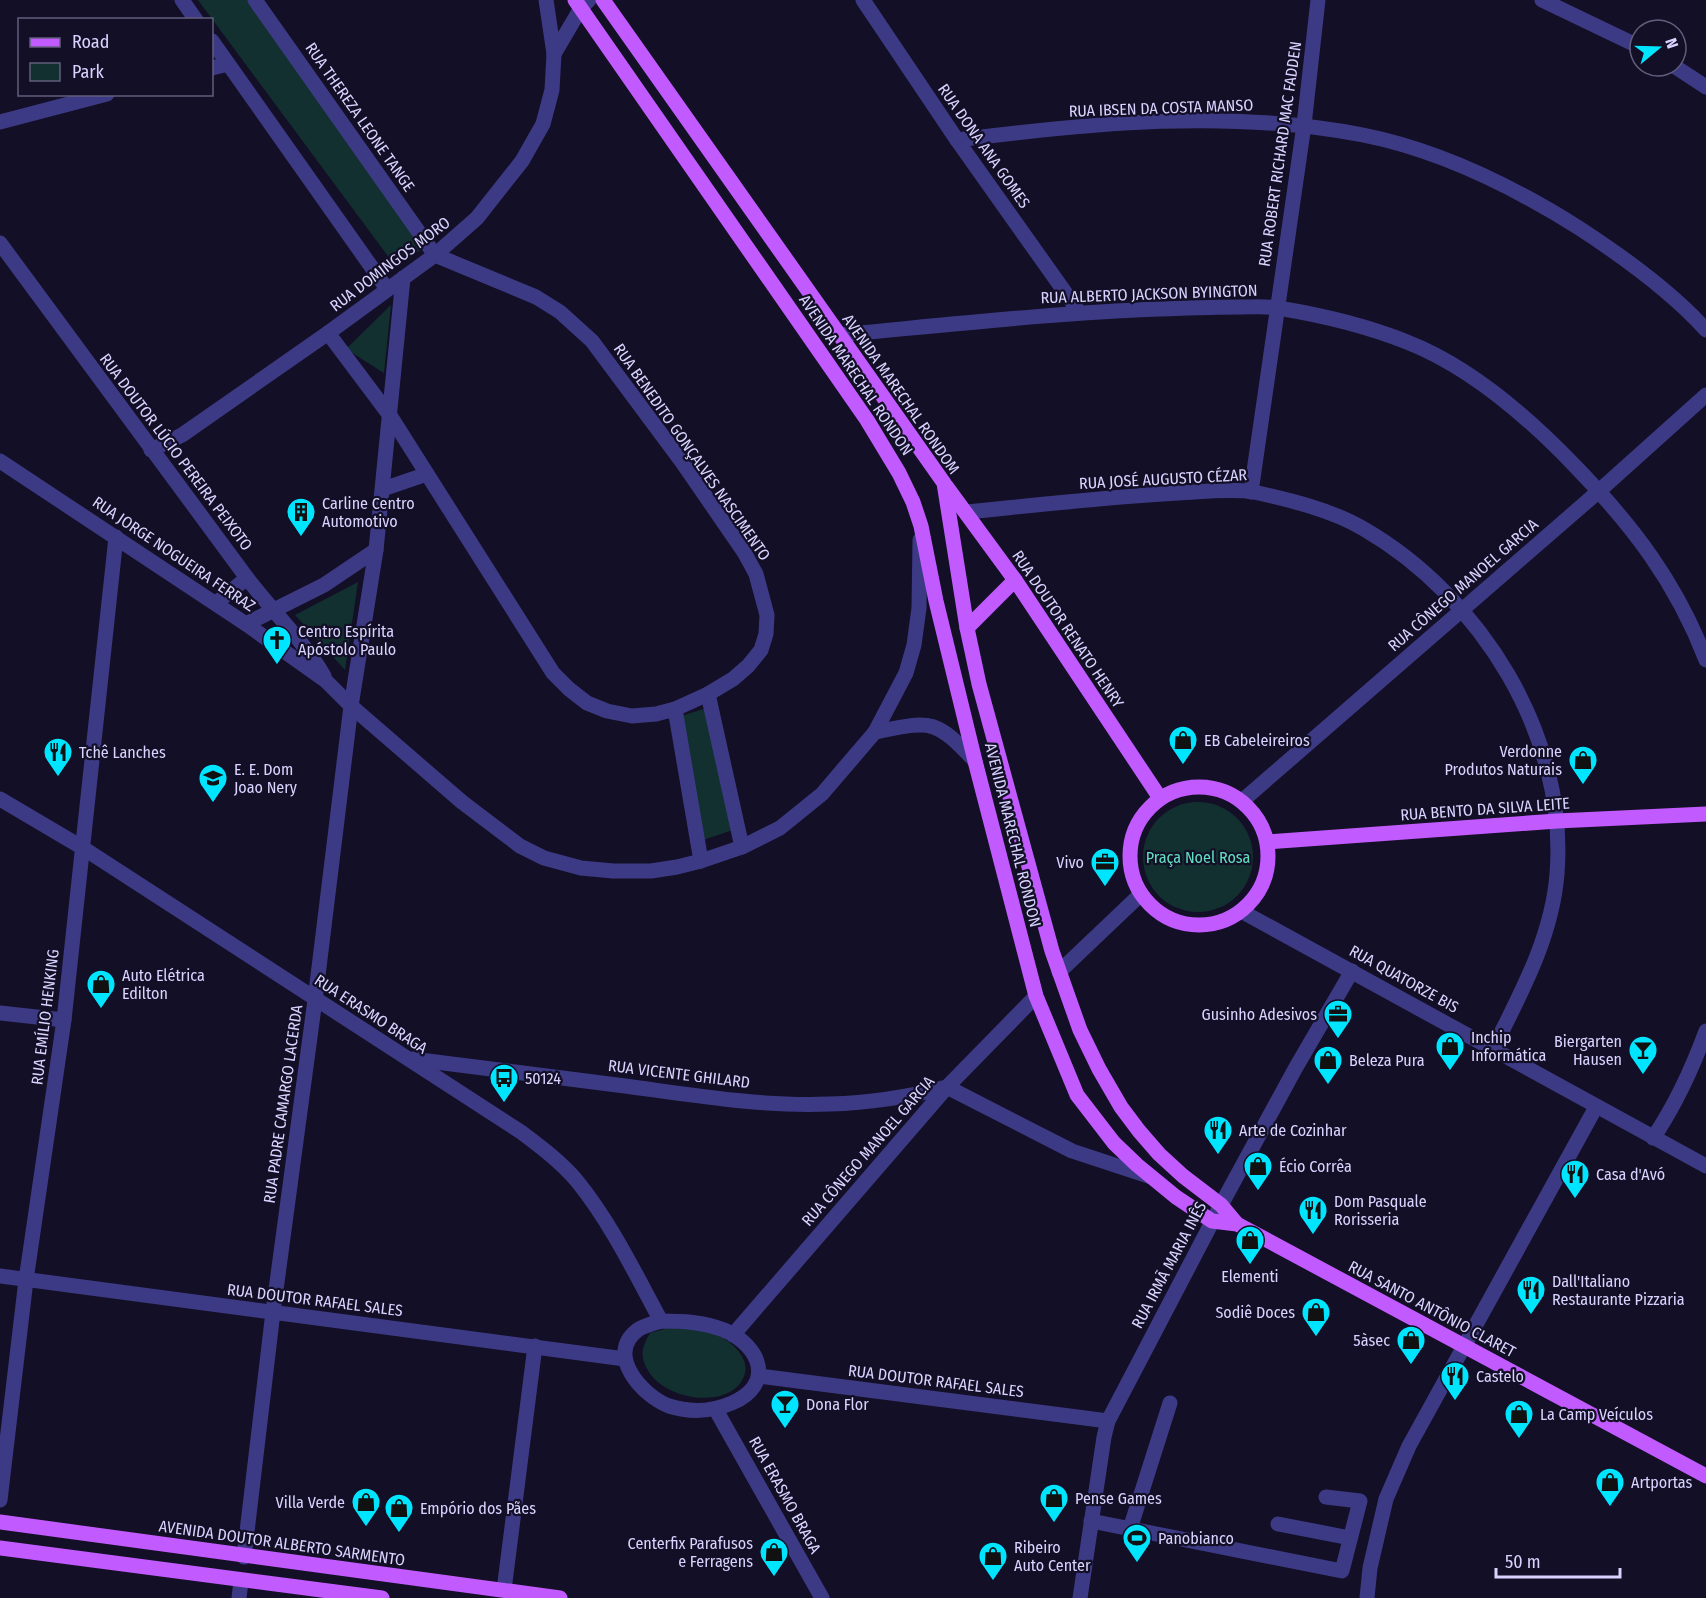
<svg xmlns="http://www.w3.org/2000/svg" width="1706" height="1598" viewBox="0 0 1706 1598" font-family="'Fira Sans Condensed',sans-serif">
<rect width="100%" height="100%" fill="#130f26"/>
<g fill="#12302f">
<polygon points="198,0 249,0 427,246 396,267"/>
<polygon points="391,305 384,373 346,349"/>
<polygon points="358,582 345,670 295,615"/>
<polygon points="710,707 736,829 703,840 681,716"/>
<circle cx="1198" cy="857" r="55"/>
<path d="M668 1328C680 1329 694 1327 705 1330 725 1335 758 1359 741 1382 722 1409 668 1398 651 1375 640 1359 640 1350 650 1333Z"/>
</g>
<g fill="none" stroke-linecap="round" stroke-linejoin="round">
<g stroke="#3d3a85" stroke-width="15">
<polyline points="182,0 196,20"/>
<polyline points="255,0 435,255 536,297 560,312 592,341 682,462 744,552 756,574 767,615 766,634 761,650 748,666 733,679 708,694 675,709 656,714 632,716 607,711 587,703 569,689 553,673 391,417 328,333"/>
<polyline points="863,0 957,140 1079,312"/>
<polyline points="1542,0 1640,47"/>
<polyline points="212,41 387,289"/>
<polyline points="554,54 581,8 589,0"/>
<polyline points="1674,66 1706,87"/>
<polyline points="212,68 228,64"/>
<polyline points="0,122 107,94"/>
<path d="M957 140C1091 123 1230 109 1363 135 1439 150 1514 187 1579 228 1622 256 1671 291 1706 330"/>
<path d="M0 243 247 578C272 611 303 640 324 676"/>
<path d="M838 335C946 325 1053 313 1160 309 1188 308 1215 307 1242 307 1254 307 1267 306 1278 308 1321 315 1367 326 1407 342 1471 367 1528 417 1575 466 1633 526 1676 582 1706 660"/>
<polyline points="151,450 182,435 328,333 435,255 477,218 522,161 543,124 552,90 554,54 546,0"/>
<polyline points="0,461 246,624 326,681 351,706 462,802 520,846 544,858 581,868 613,871 651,871 677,867 701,861 742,847 780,828 822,794 875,732 906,673 914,645 919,608 920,540"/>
<polyline points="383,489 427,474"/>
<polyline points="1251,492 1304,125 1318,0"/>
<path d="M966 512C1037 505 1107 497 1178 493 1202 492 1230 488 1254 492 1290 500 1332 510 1364 529 1481 597 1568 736 1557 874 1552 937 1521 993 1493 1049"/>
<polyline points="216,603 247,578"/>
<polyline points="246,624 324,585 376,550"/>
<polyline points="708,694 742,847"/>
<polyline points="675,709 701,861"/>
<path d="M875 732C932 721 934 718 975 761"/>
<path d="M0 799 83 848 521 1132C541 1147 561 1162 577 1181 611 1223 635 1273 661 1321"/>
<polyline points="1242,801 1599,491 1706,395"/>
<polyline points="1241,911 1706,1166"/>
<polyline points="1059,972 1141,894"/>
<polyline points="0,1013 64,1020"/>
<path d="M412 1059C483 1068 554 1077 625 1086 692 1095 762 1107 830 1104 869 1103 908 1097 947 1087L1072 1151 1151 1177"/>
<path d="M1653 1138C1676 1104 1692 1069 1706 1031"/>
<polyline points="0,1276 625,1359"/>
<path d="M661 1321C683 1321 703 1322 724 1330 761 1346 775 1384 732 1403 711 1412 691 1413 669 1406 642 1396 604 1353 639 1329 646 1325 654 1323 661 1321Z"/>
<polyline points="733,1335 947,1087 1036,996"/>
<polyline points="759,1376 1108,1421"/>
<polyline points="716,1410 822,1598"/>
<polyline points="0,1500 26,1280 64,1020 116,537"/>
<polyline points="1091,1521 1342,1571 1360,1501 1326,1497"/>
<polyline points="1278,1524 1350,1538"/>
<polyline points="1130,1529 1170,1403"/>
<polyline points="244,1557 273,1312 315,1000 351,706 376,550 403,278"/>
<polyline points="504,1590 535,1346"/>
<polyline points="239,1598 241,1581"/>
<polyline points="1080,1598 1104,1437 1108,1421 1221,1205 1295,1069 1352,971"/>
<polyline points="1367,1598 1370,1568 1386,1499 1409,1446 1596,1107"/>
</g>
<g stroke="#c25bff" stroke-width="15">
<polyline points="575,0 867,420 899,473 913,502 921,526 936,601 975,761 1036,996 1077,1095 1114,1143 1137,1165 1176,1197 1212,1221 1237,1224 1706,1476"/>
<polyline points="603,0 944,483 967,628 979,684 1052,951 1080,1030 1099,1069 1121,1107 1139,1131 1159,1154 1183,1176 1221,1205 1237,1224"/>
<polyline points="946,486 1015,580 1160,798"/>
<polyline points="967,628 1015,580"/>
<circle cx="1199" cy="856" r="69"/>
<polyline points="1267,842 1557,821 1706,814"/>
<polyline points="0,1522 560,1598"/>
<polyline points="0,1548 382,1598"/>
</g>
</g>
<defs>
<g id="building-pin" transform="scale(1.5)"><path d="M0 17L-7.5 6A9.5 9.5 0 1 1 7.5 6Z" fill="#00e5ff" stroke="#130f26"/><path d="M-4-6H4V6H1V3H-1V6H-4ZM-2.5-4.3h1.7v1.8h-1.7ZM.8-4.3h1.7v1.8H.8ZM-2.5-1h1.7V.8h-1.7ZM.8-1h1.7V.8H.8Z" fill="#111"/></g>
<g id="church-pin" transform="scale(1.5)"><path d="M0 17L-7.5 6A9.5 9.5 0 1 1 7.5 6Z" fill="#00e5ff" stroke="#130f26"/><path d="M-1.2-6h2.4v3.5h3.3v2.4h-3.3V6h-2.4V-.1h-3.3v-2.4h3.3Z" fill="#111"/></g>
<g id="shop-pin" transform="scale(1.5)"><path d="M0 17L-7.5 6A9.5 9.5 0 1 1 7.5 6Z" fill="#00e5ff" stroke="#130f26"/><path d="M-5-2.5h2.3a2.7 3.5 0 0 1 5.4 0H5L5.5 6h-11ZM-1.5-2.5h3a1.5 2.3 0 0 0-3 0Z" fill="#111"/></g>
<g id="restaurant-pin" transform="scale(1.5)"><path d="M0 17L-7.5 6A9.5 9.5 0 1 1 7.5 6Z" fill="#00e5ff" stroke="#130f26"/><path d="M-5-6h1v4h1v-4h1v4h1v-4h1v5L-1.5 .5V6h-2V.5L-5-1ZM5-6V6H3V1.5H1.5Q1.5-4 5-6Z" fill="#111"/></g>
<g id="school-pin" transform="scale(1.5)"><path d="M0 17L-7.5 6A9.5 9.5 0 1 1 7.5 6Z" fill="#00e5ff" stroke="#130f26"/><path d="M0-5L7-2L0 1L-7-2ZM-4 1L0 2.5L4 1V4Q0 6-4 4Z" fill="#111"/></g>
<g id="office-pin" transform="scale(1.5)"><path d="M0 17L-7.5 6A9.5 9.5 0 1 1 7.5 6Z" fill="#00e5ff" stroke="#130f26"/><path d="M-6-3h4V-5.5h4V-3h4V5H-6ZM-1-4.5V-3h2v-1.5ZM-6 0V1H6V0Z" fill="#111"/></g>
<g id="bar-pin" transform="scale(1.5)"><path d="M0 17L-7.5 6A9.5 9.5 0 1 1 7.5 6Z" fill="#00e5ff" stroke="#130f26"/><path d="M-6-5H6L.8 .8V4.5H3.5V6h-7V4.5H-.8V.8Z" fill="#111"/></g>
<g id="bus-pin" transform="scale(1.5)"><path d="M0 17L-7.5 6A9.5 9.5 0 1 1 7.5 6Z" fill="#00e5ff" stroke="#130f26"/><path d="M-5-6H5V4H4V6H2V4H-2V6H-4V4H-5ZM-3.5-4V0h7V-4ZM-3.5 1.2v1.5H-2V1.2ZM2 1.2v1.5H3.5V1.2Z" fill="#111"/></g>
<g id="stadium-pin" transform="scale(1.5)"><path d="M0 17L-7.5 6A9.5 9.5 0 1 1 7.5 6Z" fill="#00e5ff" stroke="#130f26"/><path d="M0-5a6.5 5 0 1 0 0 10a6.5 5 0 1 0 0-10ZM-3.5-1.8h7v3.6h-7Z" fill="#111"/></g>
</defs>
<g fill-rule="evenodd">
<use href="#building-pin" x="301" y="512"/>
<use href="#church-pin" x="277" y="640"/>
<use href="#shop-pin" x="1183" y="740"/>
<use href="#restaurant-pin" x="58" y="752"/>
<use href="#shop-pin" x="1583" y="760"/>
<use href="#school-pin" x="213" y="778"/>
<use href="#office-pin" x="1105" y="862"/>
<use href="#shop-pin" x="101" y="984"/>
<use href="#office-pin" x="1338" y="1014"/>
<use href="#shop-pin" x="1450" y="1046"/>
<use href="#bar-pin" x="1643" y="1050"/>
<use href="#shop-pin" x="1328" y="1060"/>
<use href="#bus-pin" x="504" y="1078"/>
<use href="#restaurant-pin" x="1218" y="1130"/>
<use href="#shop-pin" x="1258" y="1166"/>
<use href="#restaurant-pin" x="1575" y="1174"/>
<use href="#restaurant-pin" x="1313" y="1210"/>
<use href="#shop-pin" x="1250" y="1240"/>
<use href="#restaurant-pin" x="1531" y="1290"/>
<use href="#shop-pin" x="1316" y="1312"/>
<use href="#shop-pin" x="1411" y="1340"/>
<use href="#restaurant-pin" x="1455" y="1376"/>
<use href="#bar-pin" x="785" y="1404"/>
<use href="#shop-pin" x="1519" y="1414"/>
<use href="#shop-pin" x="1610" y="1482"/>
<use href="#shop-pin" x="1054" y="1498"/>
<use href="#shop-pin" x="366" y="1502"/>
<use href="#shop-pin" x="399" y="1508"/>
<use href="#stadium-pin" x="1137" y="1538"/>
<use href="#shop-pin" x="774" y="1552"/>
<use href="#shop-pin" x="993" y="1556"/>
</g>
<g text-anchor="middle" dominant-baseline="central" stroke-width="4.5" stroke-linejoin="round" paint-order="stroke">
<g font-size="16" fill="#d9d4ff" stroke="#130f26">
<text transform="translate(1161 108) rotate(-2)">RUA IBSEN DA COSTA MANSO</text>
<text transform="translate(360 117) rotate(55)">RUA THEREZA LEONE TANGE</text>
<text transform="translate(984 146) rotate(55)">RUA DONA ANA GOMES</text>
<text transform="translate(1280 154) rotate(-82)">RUA ROBERT RICHARD MAC FADDEN</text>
<text transform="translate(390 264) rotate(-37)">RUA DOMINGOS MORO</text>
<text transform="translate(1149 294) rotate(-2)">RUA ALBERTO JACKSON BYINGTON</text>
<text transform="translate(856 375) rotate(56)">AVENIDA MARECHAL RONDON</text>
<text transform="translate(901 394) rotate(55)">AVENIDA MARECHAL RONDOM</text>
<text transform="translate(176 452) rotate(53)">RUA DOUTOR LÚCIO PEREIRA PEIXOTO</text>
<text transform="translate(692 452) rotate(55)">RUA BENEDITO GONÇALVES NASCIMENTO</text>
<text transform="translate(1163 479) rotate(-3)">RUA JOSÉ AUGUSTO CÉZAR</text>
<text transform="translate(174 554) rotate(34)">RUA JORGE NOGUEIRA FERRAZ</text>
<text transform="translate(1463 585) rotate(-41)">RUA CÔNEGO MANOEL GARCIA</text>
<text transform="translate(1068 629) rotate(56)">RUA DOUTOR RENATO HENRY</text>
<text transform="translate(1485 809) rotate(-4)">RUA BENTO DA SILVA LEITE</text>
<text transform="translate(1013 835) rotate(76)">AVENIDA MARECHAL RONDON</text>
<text transform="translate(1404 979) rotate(29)">RUA QUATORZE BIS</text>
<text transform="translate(371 1014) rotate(33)">RUA ERASMO BRAGA</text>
<text transform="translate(45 1017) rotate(-83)">RUA EMÍLIO HENKING</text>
<text transform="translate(679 1074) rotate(7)">RUA VICENTE GHILARD</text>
<text transform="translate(283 1104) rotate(-82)">RUA PADRE CAMARGO LACERDA</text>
<text transform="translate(868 1151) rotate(-49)">RUA CÔNEGO MANOEL GARCIA</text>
<text transform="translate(1169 1265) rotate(-62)">RUA IRMÃ MARIA INÊS</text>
<text transform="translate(315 1300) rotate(7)">RUA DOUTOR RAFAEL SALES</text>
<text transform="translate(1432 1309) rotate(28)">RUA SANTO ANTÔNIO CLARET</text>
<text transform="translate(936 1381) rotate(7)">RUA DOUTOR RAFAEL SALES</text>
<text transform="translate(785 1495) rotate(61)">RUA ERASMO BRAGA</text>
<text transform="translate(282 1543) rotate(8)">AVENIDA DOUTOR ALBERTO SARMENTO</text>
</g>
<g font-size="16" fill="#d9d4ff" stroke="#130f26" text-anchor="start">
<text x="322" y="503">Carline Centro<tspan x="322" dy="18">Automotivo</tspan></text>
<text x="298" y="631">Centro Espírita<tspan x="298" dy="18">Apóstolo Paulo</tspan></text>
<text x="1204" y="740">EB Cabeleireiros</text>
<text x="1562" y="751" text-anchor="end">Verdonne<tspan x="1562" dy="18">Produtos Naturais</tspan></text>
<text x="79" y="752">Tchê Lanches</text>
<text x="234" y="769">E. E. Dom<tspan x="234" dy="18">Joao Nery</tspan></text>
<text x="1084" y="862" text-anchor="end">Vivo</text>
<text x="122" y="975">Auto Elétrica<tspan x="122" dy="18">Edilton</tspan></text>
<text x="1317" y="1014" text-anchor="end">Gusinho Adesivos</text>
<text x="1471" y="1037">Inchip<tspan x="1471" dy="18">Informática</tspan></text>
<text x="1622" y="1041" text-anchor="end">Biergarten<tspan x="1622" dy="18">Hausen</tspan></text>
<text x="1349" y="1060">Beleza Pura</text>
<text x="525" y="1078">50124</text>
<text x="1239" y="1130">Arte de Cozinhar</text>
<text x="1279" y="1166">Écio Corrêa</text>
<text x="1596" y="1174">Casa d'Avó</text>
<text x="1334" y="1201">Dom Pasquale<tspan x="1334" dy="18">Rorisseria</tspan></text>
<text x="1250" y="1276" text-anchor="middle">Elementi</text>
<text x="1552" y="1281">Dall'Italiano<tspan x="1552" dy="18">Restaurante Pizzaria</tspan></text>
<text x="1295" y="1312" text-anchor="end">Sodiê Doces</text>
<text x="1390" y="1340" text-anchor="end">5àsec</text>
<text x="1476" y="1376">Castelo</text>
<text x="806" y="1404">Dona Flor</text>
<text x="1540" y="1414">La Camp Veículos</text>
<text x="1631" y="1482">Artportas</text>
<text x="1075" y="1498">Pense Games</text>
<text x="345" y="1502" text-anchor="end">Villa Verde</text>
<text x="420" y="1508">Empório dos Pães</text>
<text x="1158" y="1538">Panobianco</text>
<text x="753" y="1543" text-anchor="end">Centerfix Parafusos<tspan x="753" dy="18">e Ferragens</tspan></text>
<text x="1014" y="1547">Ribeiro<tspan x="1014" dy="18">Auto Center</tspan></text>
</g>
<g font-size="16" fill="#5fe0c0" stroke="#130f26">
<text x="1198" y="857">Praça Noel Rosa</text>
</g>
</g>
<rect x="18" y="18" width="195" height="78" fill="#130f26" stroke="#625e7d" stroke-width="1.5"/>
<rect x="30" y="38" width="30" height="9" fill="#c25bff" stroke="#625e7d" stroke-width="1.5"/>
<text x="72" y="48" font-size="18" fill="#d9d4ff">Road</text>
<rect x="30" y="63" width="30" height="18" fill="#12302f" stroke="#625e7d" stroke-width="1.5"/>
<text x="72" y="78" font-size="18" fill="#d9d4ff">Park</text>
<g transform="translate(1658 48) rotate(71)"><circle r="28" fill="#130f26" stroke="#625e7d" stroke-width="1.5"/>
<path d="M0-4.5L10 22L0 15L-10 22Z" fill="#00e5ff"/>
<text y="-9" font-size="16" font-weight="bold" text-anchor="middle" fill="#d9d4ff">N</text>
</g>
<path d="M1496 1568v9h124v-9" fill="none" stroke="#d9d4ff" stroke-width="3"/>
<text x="1505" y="1568" font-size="18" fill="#d9d4ff" stroke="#130f26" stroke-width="4.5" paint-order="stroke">50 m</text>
</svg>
